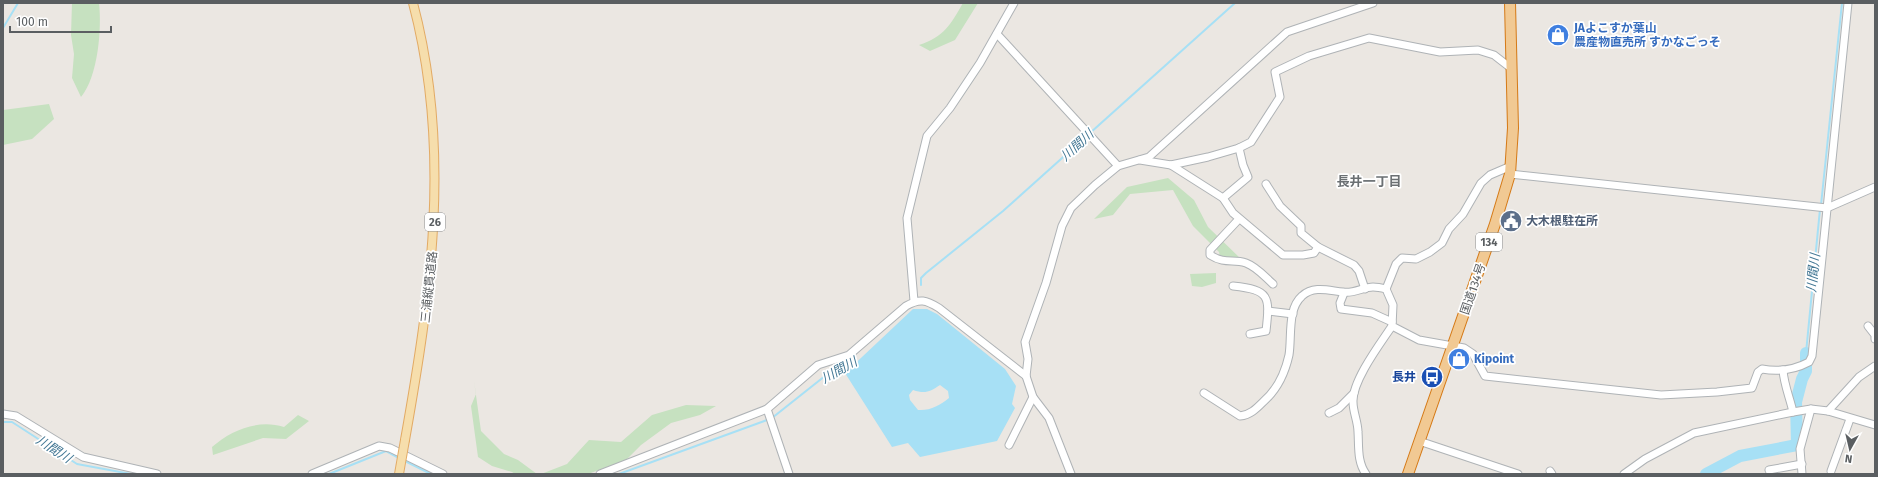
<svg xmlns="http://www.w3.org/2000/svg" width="1878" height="477" viewBox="0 0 1878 477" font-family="'Fira Sans','Noto Sans JP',sans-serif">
<rect width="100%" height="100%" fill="#ebe7e2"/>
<g fill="#c6e1c0">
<path d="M72 3H99C102 29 98 77 81 97L72 78 74 54 71 35Z"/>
<path d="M963 3H978L955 40 930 51 919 45C944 37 951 24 963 3Z"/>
<polygon points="49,104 54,119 32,139 3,145 3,110"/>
<polygon points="1168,178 1194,200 1208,227 1242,260 1220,257 1219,252 1193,226 1173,190 1130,194 1113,215 1094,219 1127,187"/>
<polygon points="1216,273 1216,283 1202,287 1192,286 1190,274"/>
<polygon points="474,381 481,431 504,454 518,460 537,474 515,474 512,472 492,466 478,457 471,406 476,394"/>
<polygon points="686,405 716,406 700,415 671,423 641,445 626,460 588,474 541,474 567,464 589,440 621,442 652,415"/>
<path d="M298 415 309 421 286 439 263 438 213 455 212 447C231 430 258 419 284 427Z"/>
</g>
<path fill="#a7e0f5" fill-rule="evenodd" d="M913 309H927L937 314 1005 369 1016 386 1012 404 1015 408 997 441 920 457 908 443 892 447 845 373ZM940 385 948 391 949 398C940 405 930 411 918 410L910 400 909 395 913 390C925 394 930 392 940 385Z"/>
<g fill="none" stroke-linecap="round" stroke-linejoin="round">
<g stroke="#a7e0f5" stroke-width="2">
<polyline points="3,28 18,3"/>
<polyline points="1821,205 1842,3"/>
<polyline points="921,285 921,278 926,273 1003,211 1235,3"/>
<polyline points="1806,353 1820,209"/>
<polyline points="772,418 830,372 852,365"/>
<polyline points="3,422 12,422 77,464 131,474"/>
<polyline points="403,460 431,474"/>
<polyline points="329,474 386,451 399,458"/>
<polyline points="619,474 767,420"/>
</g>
<polyline stroke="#a7e0f5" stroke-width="12" points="1706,474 1740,456 1797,445 1796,402 1802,379 1806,371 1806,353"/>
<g stroke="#afb3b6" stroke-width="9">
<g id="minor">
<polyline points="997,34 1118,166"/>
<polyline points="1140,160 1171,165 1208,157 1239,148 1251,142 1280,97 1275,72 1309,56 1369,38 1440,52 1478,50 1494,55 1512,69"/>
<polyline points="1171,165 1223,198 1233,213 1283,255 1303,255 1314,253 1318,247"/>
<polyline points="1510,174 1827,208 1875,187"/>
<polyline points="1266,184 1280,206 1301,226 1301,233 1318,247 1354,265 1359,271 1365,289"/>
<polyline points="1223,198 1248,177 1243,165 1239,148"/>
<path d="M1239 219 1210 250V255C1226 265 1233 258 1246 263 1257 267 1265 277 1273 284"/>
<path d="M1233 286C1270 290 1270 296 1266 331L1250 334"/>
<polyline points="1386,289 1396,264 1402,258 1416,259 1430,252 1442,243 1449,229 1463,214 1481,183 1490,175 1511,166"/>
<polyline points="1344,293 1340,303 1341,309 1372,313 1392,322"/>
<polyline points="914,301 907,218 927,136 950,108 980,63 1014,3"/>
<polyline points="1268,311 1293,314"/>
<polyline points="1868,326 1875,335 1875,339"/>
<path d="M1783 370C1784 385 1790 398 1793 412"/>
<path d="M1204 393 1240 416C1250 415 1256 409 1263 402 1277 390 1285 373 1289 355 1292 337 1287 309 1302 296 1314 285 1330 291 1343 292 1353 294 1364 287 1373 287 1377 287 1382 288 1386 289L1393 305 1392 326 1419 340 1464 348 1473 354 1485 376 1661 395 1717 392 1752 388 1758 372 1762 369C1779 372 1794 370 1809 362L1812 356 1848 3"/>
<polyline points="1033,397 1049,418 1071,474"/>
<polyline points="767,409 789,474"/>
<polyline points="1828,411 1859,377 1875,366"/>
<polyline points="1329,413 1339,408 1354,393"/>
<polyline points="3,414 16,416 83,457 157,474"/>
<polyline points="1419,441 1518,474"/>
<polyline points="1009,445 1033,397 1026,376 1028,359 1025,342 1046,283 1062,226 1071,208 1095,185 1118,166 1149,157 1287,32 1373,3"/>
<polyline points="1769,470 1802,464"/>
<polyline points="1550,471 1552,474"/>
<polyline points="1831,471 1850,419"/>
<polyline points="312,474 379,446 390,448 443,474"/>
<path d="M600 474 767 409 818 365 849 355 906 306C920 298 926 300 939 308L1026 376"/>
<path d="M1366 474C1357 462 1359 446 1358 432 1358 422 1353 412 1353 402 1352 381 1380 344 1392 326"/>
<polyline points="1624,474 1645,459 1694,433 1793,412 1811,409 1828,411 1875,425"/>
<polyline points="1802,474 1800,449 1811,409"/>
</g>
</g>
<g stroke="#e2aa64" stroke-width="10">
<path id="major" d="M405 440C431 294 452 150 413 3"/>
</g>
<g stroke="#d57a17" stroke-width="12">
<polyline id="highway" points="1408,474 1495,224 1510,174 1513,128 1510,3"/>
</g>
<use href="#minor" stroke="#fff" stroke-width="7"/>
<use href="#major" stroke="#f6deac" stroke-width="8"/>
<use href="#highway" stroke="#f1c993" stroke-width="10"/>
<g stroke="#e2aa64" stroke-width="10" stroke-linecap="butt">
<polyline id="major-bridge" points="399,474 405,440"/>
</g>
<use href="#major-bridge" stroke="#f6deac" stroke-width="8"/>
</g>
<defs>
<g id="shop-disc" transform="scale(1.15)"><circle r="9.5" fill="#3f7fe0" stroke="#fff"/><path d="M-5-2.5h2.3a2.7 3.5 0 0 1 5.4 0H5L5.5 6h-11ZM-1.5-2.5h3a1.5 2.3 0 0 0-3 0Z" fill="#fff"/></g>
<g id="civic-disc" transform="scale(1.15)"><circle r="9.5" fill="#5c6f8a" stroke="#fff"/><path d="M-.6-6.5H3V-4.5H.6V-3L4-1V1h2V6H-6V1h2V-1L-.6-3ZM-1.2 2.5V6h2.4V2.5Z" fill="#fff"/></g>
<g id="bus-disc" transform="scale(1.15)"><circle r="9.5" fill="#1a4fb4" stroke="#fff"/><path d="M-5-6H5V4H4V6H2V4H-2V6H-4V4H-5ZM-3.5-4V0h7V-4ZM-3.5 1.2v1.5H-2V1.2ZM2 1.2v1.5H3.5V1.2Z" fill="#fff"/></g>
</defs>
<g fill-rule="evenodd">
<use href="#shop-disc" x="1558" y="35"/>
<use href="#civic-disc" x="1511" y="221"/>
<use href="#shop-disc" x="1459" y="359"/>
<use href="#bus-disc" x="1432" y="377"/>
</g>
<g text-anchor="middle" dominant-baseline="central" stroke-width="3.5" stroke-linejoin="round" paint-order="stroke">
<g fill="#fff" stroke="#8c8e90" stroke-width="1">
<rect x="425" y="213" width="20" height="18" rx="3"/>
<rect x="1476" y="233" width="26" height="18" rx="3"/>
</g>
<g font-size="11" font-weight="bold" fill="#5a5e61">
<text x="435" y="222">26</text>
<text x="1489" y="242">134</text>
</g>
<g font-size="12" font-weight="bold" fill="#366cbe" stroke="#fff" text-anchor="start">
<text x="1574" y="28">JAよこすか葉山<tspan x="1574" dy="14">農産物直売所 すかなごっそ</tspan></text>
<text x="1474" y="359">Kipoint</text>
</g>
<g font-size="12" font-weight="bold" fill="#4e5e75" stroke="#fff" text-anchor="start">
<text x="1526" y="221">大木根駐在所</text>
</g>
<g font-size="12" fill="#5a5e61" stroke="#fff">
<text transform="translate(429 287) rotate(-84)">三浦縦貫道路</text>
<text transform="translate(1473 289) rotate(-71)">国道134号</text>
</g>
<g font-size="12" font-weight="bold" fill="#164399" stroke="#fff" text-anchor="end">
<text x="1416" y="377">長井</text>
</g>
<g font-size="13" font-style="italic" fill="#427794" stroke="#fff">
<text transform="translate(1077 145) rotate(-42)">川間川</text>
<text transform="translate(1813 273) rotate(-84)">川間川</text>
<text transform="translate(839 370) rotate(-29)">川間川</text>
<text transform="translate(54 449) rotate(33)">川間川</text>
</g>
<g font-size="13" font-weight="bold" fill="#6b7073" stroke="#fff">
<text x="1369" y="181">長井一丁目</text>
</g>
</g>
<rect width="1878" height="477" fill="none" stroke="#5a5e61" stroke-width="8"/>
<g transform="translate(1850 449) rotate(188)" stroke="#ffffff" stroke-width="3" paint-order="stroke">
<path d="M0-3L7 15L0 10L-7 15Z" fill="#5a5e61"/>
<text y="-6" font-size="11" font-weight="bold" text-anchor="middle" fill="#5a5e61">N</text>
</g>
<path d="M10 26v6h101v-6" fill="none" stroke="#5a5e61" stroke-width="2"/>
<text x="16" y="26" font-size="12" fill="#5a5e61" stroke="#ffffff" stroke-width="3" paint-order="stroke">100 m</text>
</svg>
